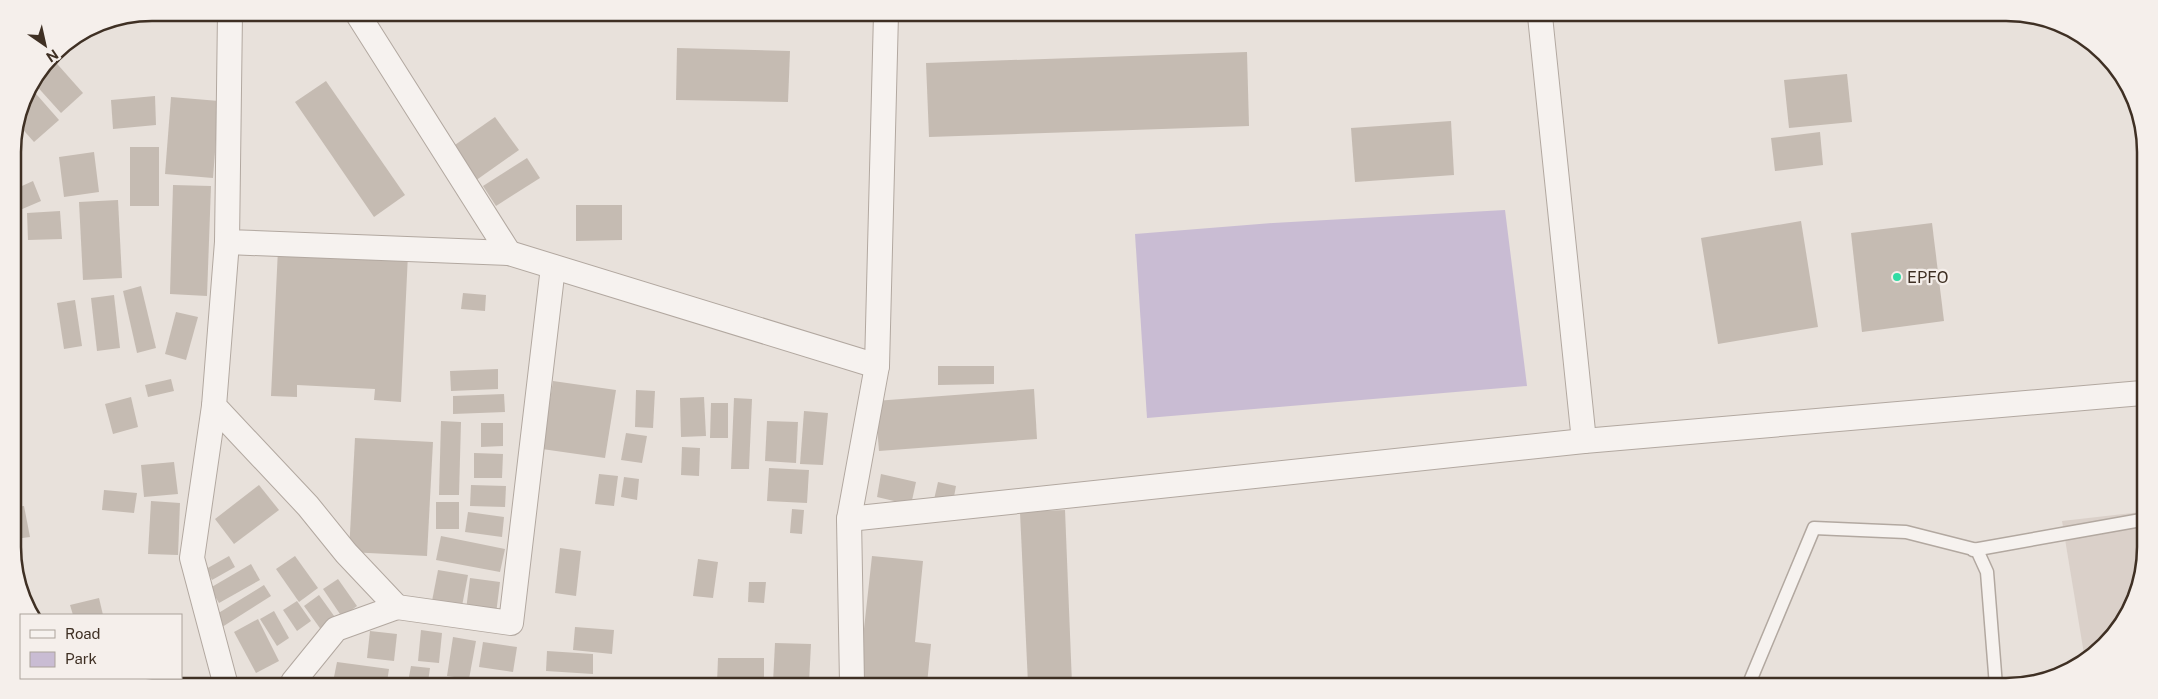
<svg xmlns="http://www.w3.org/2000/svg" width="2158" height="699" viewBox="0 0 2158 699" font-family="'Public Sans',sans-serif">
<rect width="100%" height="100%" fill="#e8e1db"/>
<polygon fill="#dad0c9" points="2141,512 2141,583 2122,624 2091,657 2085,660 2062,521"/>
<polygon fill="#c9bcd3" points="1505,210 1527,386 1147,418 1135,234 1273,223"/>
<g fill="#c5bbb2">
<polygon points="677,48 790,51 788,102 676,100"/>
<polygon points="1247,52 1249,126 929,137 926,63"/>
<polygon points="51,57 83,93 61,113 33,82"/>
<polygon points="1847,74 1852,122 1789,128 1784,80"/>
<polygon points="326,81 405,195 374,217 295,102"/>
<polygon points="30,87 59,120 34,142 18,124"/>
<polygon points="155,96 156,125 113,129 111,100"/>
<polygon points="171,97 219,101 213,178 165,174"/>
<polygon points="495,117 519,150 475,181 452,147"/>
<polygon points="1451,121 1454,175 1355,182 1351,128"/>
<polygon points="1820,132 1823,165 1775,171 1771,138"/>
<rect x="130" y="147" width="29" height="59"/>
<polygon points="94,152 99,192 64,197 59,157"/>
<polygon points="527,158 540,178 496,206 483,186"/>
<polygon points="33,181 41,201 13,213 13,190"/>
<polygon points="173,185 211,186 207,296 170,294"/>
<polygon points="118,200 122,278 83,280 79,202"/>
<polygon points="576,205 622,205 622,240 576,241"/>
<polygon points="60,211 62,239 28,240 27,213"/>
<polygon points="1801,221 1818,327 1718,344 1701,238"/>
<polygon points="1932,223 1944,321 1862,332 1851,233"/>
<polygon points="278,249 408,254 401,402 374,400 375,389 297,385 297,397 271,396"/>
<polygon points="141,286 156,348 137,353 123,291"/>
<polygon points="463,293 486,295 485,311 461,309"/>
<polygon points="114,295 120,348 97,351 91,298"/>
<polygon points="75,300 82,346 64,349 57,303"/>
<polygon points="176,312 198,317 186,360 165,354"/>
<polygon points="938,366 994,366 994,384 938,385"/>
<polygon points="498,369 498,389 451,391 450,371"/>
<polygon points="171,379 174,391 148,397 145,385"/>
<polygon points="553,381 616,390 605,458 542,449"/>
<polygon points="1034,389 1037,439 879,451 875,401"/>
<polygon points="636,390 655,391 653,428 635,427"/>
<polygon points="504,394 505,412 453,414 453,396"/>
<polygon points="131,397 138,427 113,434 105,404"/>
<polygon points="704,397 706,436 681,437 680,398"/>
<polygon points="734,398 752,399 749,469 731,469"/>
<polygon points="711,403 728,403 728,438 710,438"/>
<polygon points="804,411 828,413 823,465 800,464"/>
<polygon points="441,421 461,422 459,495 439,495"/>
<polygon points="767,421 798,422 796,463 765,461"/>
<polygon points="481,423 503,423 503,446 481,447"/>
<polygon points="626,433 647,436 642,463 621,460"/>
<polygon points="355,438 433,442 427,556 349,552"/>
<polygon points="682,447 700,448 699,476 681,475"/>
<polygon points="474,453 503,454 502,478 474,478"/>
<polygon points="174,462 178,494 144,497 141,465"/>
<polygon points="769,468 809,470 807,503 767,501"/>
<polygon points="599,474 618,476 614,506 595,504"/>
<polygon points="881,474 916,482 911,505 877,497"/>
<polygon points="624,477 639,479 637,500 621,497"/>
<polygon points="938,482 956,486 952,507 933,504"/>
<polygon points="259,485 279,510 234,544 215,519"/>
<polygon points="471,485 506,486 505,507 470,506"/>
<polygon points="104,490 137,493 134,513 102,510"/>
<polygon points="151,501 180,503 178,555 148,554"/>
<rect x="436" y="502" width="23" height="27"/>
<polygon points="24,506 30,537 15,539 15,507"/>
<polygon points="792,509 804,510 802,534 790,533"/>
<polygon points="1065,510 1072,684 1028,684 1020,512"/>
<polygon points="468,512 504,517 502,537 465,532"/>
<polygon points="441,536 505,549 500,572 436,560"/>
<polygon points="560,548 581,551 576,596 555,593"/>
<polygon points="229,556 235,567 212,580 206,569"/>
<polygon points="295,556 318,588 299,602 276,569"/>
<polygon points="872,556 923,561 915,642 931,644 927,684 858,683"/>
<polygon points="698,559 718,562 713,598 693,596"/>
<polygon points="251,564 260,580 219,603 210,588"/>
<polygon points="438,570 468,575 462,606 432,601"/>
<polygon points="470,578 500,582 496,614 466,610"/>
<polygon points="338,579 357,606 342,617 323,589"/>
<polygon points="749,582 766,582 764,603 748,602"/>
<polygon points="264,585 271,596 219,629 212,617"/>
<polygon points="319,595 337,620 322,631 304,606"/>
<polygon points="99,598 103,615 73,615 70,605"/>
<polygon points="297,601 311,621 297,631 283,610"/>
<polygon points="274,611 289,638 277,646 260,619"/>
<polygon points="258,619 279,661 256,673 234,632"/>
<polygon points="575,627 614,630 612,654 573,650"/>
<polygon points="421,630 442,633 439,663 418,661"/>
<polygon points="370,631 397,634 394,661 367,658"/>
<polygon points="453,637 476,641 469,679 447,676"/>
<polygon points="483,642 517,647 513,672 479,667"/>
<polygon points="775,643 811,644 809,683 773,683"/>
<polygon points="547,651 593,654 593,674 546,671"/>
<polygon points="718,658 764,658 764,683 717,683"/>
<polygon points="337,662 389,669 387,682 333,682"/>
<polygon points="411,666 430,668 428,682 408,682"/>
<polygon points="436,677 463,681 463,682 435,682"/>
<polygon points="479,677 517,679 517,683 479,683"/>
</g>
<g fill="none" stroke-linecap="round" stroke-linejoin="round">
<g stroke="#b2a8a0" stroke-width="15">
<g id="service">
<polyline points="1973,550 2141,520"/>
<polyline points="1748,686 1814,528 1906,532 1977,550 1987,572 1996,686"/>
</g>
</g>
<g stroke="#b2a8a0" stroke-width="26">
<g id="minor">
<polyline points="230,13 227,242 509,253 877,366"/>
<polyline points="357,13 509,253"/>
<polyline points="1540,16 1584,441"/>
<polyline points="227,242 214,406 308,506 346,553 397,607 336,629 293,682"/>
<polyline points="214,406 192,558 225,682"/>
<polyline points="849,519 1584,441 2142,393"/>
<polyline points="397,607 511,623 553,267"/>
<polyline points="852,683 849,519 877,366 886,14"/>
</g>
</g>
<use href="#service" stroke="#f6f2ef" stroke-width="12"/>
<use href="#minor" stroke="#f6f2ef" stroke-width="24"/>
</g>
<circle fill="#31dca4" stroke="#f5efeb" stroke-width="2" cx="1897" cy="277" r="5"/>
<g text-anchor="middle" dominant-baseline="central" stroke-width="4.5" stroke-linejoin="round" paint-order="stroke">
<g font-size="16" fill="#3f3024" stroke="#f5efeb" text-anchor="start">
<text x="1907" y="277">EPFO</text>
</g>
</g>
<path d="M0 0H2158V699H0ZM152 21H2006A131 131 0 0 1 2137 152V547A131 131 0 0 1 2006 678H152A131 131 0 0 1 21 547V152A131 131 0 0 1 152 21Z" fill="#f5efeb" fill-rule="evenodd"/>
<path fill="none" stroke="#3f3024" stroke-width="2.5" d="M152 21H2006A131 131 0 0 1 2137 152V547A131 131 0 0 1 2006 678H152A131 131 0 0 1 21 547V152A131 131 0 0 1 152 21Z"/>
<rect x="20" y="614" width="162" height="65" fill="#f5efeb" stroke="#aca39b"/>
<rect x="30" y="630" width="25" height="8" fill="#f6f2ef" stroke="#aca39b"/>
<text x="65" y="639" font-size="15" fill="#3f3024">Road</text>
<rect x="30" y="652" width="25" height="15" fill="#c9bcd3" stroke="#aca39b"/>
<text x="65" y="664" font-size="15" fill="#3f3024">Park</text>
<g transform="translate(45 45) rotate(146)" stroke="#f5efeb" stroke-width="4" paint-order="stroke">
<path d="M0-4L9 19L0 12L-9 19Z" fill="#3f3024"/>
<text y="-8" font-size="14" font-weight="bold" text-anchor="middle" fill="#3f3024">N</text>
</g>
</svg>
